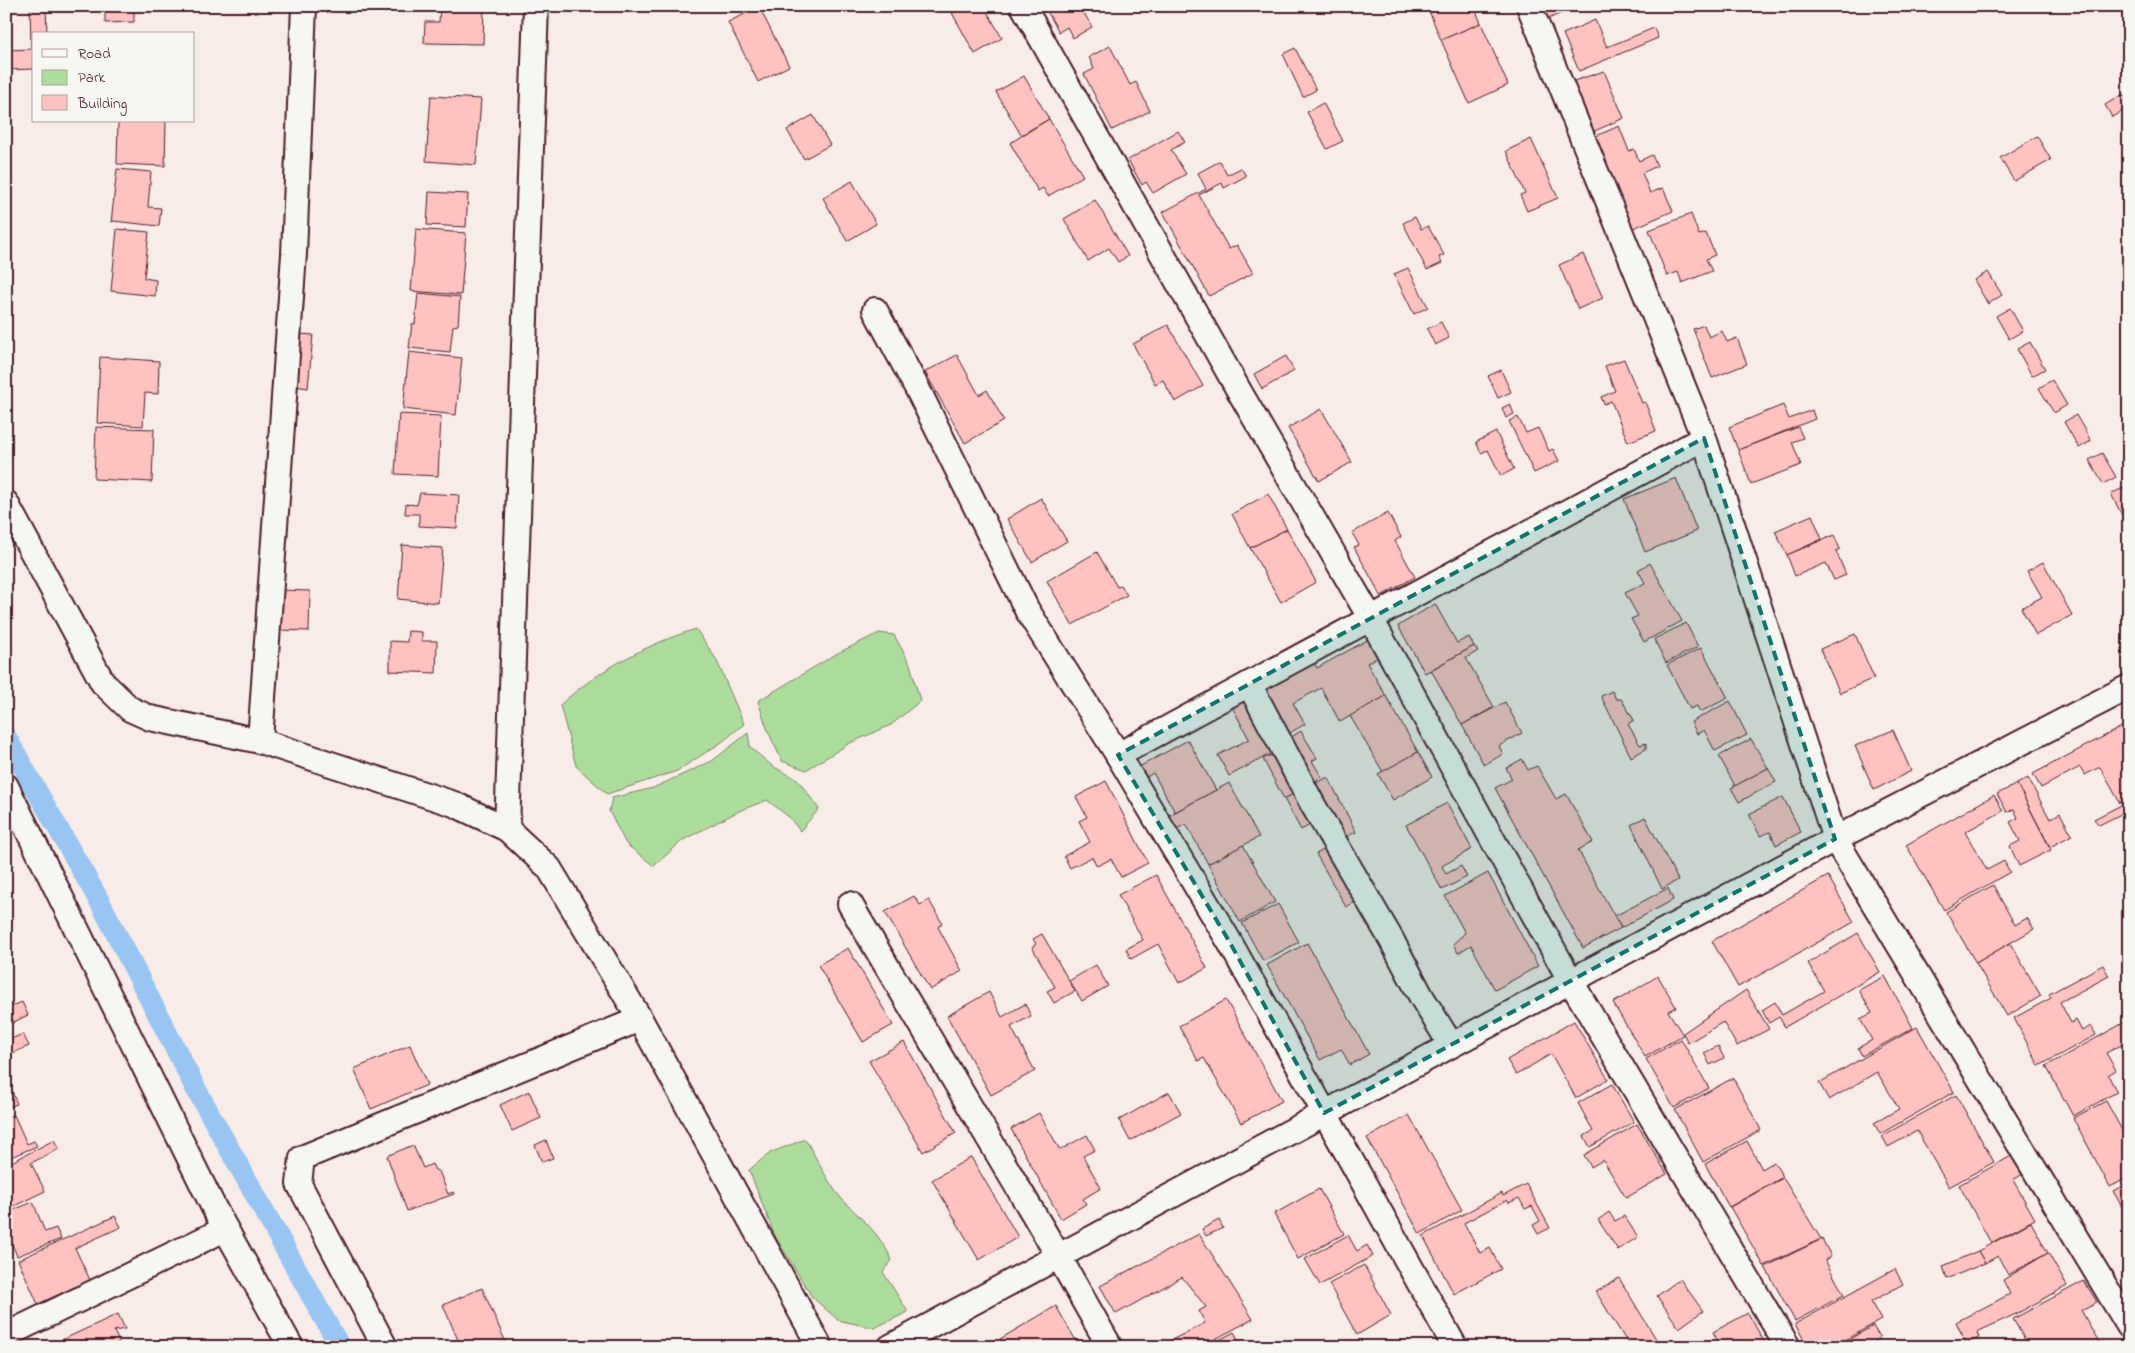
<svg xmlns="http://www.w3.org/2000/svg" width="2135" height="1353" viewBox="0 0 2135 1353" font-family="'Indie Flower',sans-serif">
<rect width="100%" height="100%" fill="#f8ece8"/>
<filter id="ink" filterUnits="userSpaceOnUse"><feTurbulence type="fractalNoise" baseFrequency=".02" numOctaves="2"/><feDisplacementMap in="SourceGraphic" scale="10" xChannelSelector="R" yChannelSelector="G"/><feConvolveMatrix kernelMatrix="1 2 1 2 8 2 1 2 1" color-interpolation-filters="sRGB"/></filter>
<g filter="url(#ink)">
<g fill="#addd9d" stroke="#7c7e64">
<path d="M696 629 716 659 744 724 722 742 677 771 607 794 576 766 560 705C598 670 647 644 696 629Z"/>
<polygon points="879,633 894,635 910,664 920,701 891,725 850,743 806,770 782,761 768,731 758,701 836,654"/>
<polygon points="748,733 750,747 772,766 797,779 819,809 800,831 789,817 767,800 739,811 683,840 654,866 626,844 609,811 612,798 653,788 712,761"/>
<path d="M805 1139C815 1155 829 1185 841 1198 862 1220 878 1231 892 1260L883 1272 908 1312 874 1328 838 1320 812 1297 775 1236 749 1170 770 1153Z"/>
</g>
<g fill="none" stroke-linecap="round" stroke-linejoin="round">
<polyline stroke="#99c5f2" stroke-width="21" points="6,737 100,902 196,1089 340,1347"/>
</g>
<g fill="#fec2c0" stroke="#4a1f2b">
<polygon points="30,6 46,6 47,34 34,34 34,69 6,70 6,50 31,49"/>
<polygon points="105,6 134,6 134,22 105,23"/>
<polygon points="440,6 484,6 483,44 424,43 425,22 439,22"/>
<polygon points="965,6 984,6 1002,38 975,54 952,13"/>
<polygon points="1044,6 1080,6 1092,27 1073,38 1067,27 1059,32"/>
<polygon points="1427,6 1474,6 1481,23 1441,40"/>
<polygon points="1534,6 1578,6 1541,22"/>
<polygon points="759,7 789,66 758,82 728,22"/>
<polygon points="1595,20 1607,47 1654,28 1658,38 1579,71 1563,34"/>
<polygon points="1481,23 1508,85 1469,103 1441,40"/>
<polygon points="1110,46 1130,85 1136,82 1150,111 1112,130 1084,74 1094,69 1089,57"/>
<polygon points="1295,48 1316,90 1303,97 1283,54"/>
<polygon points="1604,71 1624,118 1590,133 1571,82"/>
<polygon points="1024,76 1049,119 1021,135 996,92"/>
<polygon points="2123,94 2126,99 2129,97 2129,107 2112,117 2105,105"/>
<polygon points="431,96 481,99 476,165 426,161"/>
<polygon points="1323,103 1343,141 1327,149 1307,112"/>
<polygon points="813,115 830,145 804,159 787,130"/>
<polygon points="1049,119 1083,176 1048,196 1043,188 1038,191 1010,143"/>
<polygon points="118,121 166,121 165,166 117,164"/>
<polygon points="1619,126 1629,151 1634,149 1639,161 1652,155 1657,166 1642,173 1650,193 1663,188 1673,211 1629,230 1594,137"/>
<polygon points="1178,131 1185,142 1171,150 1186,174 1153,193 1146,182 1142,185 1128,160"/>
<polygon points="2037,136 2051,160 2014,181 2000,158"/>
<polygon points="1531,139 1558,198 1527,211 1520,195 1525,193 1506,151"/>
<polygon points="1220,161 1227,175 1241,168 1246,176 1224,188 1222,183 1199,195 1229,249 1237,245 1253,273 1209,296 1163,212 1206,189 1198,173"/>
<polygon points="117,169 151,172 148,207 161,208 159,226 113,221 111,223"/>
<polygon points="852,181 876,224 847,241 823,198"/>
<polygon points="429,192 468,194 466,227 427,225"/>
<polygon points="1095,200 1128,256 1118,262 1109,248 1088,261 1064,219"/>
<polygon points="1691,214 1699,235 1706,233 1715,255 1706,259 1712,271 1682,283 1678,272 1667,276 1649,230"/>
<polygon points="1415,217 1421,229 1428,226 1444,255 1439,257 1442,263 1427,270 1403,223"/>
<polygon points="117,229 149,232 144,278 156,280 155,296 111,291"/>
<polygon points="416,229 466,233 461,295 411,291"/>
<polygon points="1583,254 1603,298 1578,309 1559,265"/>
<polygon points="1408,268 1428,307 1414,314 1394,274"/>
<polygon points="1988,272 2002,295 1988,304 1974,280"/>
<polygon points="418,293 460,297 458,325 453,326 450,352 409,348 412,324 415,324"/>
<polygon points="2010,308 2023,331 2009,339 1996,316"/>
<polygon points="1441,322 1449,338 1435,345 1427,329"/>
<polygon points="1168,325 1203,386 1175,402 1163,380 1155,384 1133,344"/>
<polygon points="1704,325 1709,337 1722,331 1727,342 1737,338 1747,364 1712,378 1693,329"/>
<polygon points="300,334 313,335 308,388 295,386"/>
<polygon points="2030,342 2045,369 2032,376 2017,349"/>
<polygon points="409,352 462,358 456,415 403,409"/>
<polygon points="957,355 979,395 987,390 1004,421 965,443 925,372"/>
<polygon points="1286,356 1294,371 1262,389 1254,374"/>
<polygon points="100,357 159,361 158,394 145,393 143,426 97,423"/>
<polygon points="1624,359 1642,403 1645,402 1656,431 1628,442 1611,401 1604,404 1601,397 1615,391 1605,366"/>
<polygon points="1501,370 1511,392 1498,398 1488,376"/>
<polygon points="2052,380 2067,405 2054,413 2039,388"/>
<polygon points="1510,404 1514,414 1506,418 1502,408"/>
<polygon points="1783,405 1789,419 1812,410 1815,419 1738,450 1729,427"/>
<polygon points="1321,409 1352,462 1319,481 1288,428"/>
<polygon points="399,414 441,416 438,476 395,474"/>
<polygon points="2076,415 2091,441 2079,448 2064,422"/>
<polygon points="1518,417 1526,433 1538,428 1549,451 1553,449 1559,461 1534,473 1509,421"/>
<polygon points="96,427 154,429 152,482 94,479"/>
<polygon points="1798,427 1803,438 1792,442 1801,465 1751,484 1738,450"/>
<polygon points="1496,432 1514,469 1501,476 1488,450 1481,453 1476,442"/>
<polygon points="2102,453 2116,477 2103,484 2089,460"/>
<polygon points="1676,478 1697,531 1645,552 1624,499"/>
<polygon points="2123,488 2129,497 2129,517 2124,519 2111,494"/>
<polygon points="420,493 459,495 457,528 419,526 419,514 405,514 406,504 417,505"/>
<polygon points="1268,494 1287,529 1250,548 1232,514"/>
<polygon points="1041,498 1067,541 1032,562 1007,519"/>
<polygon points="1388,513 1401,537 1395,541 1415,577 1381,596 1354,547 1359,545 1352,533"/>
<polygon points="1812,515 1822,539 1787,555 1775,531"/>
<polygon points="1287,529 1316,582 1281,602 1250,548"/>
<polygon points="1834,535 1840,549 1836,551 1846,575 1834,580 1826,563 1795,576 1787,555"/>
<polygon points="402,545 443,548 438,603 398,599"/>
<polygon points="1097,552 1117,587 1121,585 1127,595 1072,625 1047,581"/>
<polygon points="2043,562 2072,615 2036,635 2021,608 2042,597 2027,571"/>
<polygon points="1650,563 1682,621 1644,642 1631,619 1638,616 1625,593 1645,583 1638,570"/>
<polygon points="279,590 310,591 309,631 278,630"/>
<polygon points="1435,604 1457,643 1469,637 1474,646 1425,673 1398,626"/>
<polygon points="1686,623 1698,647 1666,663 1654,639"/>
<polygon points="408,631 422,632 422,641 437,641 436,673 390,671 390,641 407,642"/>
<polygon points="1855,634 1874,678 1840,693 1820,649"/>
<polygon points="1371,638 1381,656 1367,663 1386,696 1340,722 1321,688 1293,703 1305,724 1281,738 1257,695 1314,663 1317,668"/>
<polygon points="1474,646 1478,651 1466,658 1494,707 1462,725 1431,670"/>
<polygon points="1701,648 1728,698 1700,712 1697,706 1690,709 1667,665"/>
<polygon points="1612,691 1616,699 1621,699 1634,720 1628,724 1640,745 1646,743 1646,749 1631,757 1601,696"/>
<polygon points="1243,694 1274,752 1229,776 1218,755 1249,739 1229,701"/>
<polygon points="1386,696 1418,752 1383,772 1350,716"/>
<polygon points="1730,701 1747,735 1715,751 1704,730 1697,734 1691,722"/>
<polygon points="1505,702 1522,733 1499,746 1503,754 1484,765 1462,725"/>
<polygon points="2129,723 2129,798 2120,803 2100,767 2085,775 2080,767 2041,788 2033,774"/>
<polygon points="1893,730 1911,771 1874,790 1855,746"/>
<polygon points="1301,731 1317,758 1312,761 1322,777 1311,783 1285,741"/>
<polygon points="1751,739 1768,768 1735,786 1719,756"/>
<polygon points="1188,740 1216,790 1175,812 1153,773 1145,778 1139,767"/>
<polygon points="1418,752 1432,777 1393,800 1378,774"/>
<polygon points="1274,754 1295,793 1284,799 1263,759"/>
<polygon points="1522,759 1528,770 1537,766 1556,799 1566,794 1593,842 1578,850 1621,928 1583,948 1495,788 1512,779 1506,768"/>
<polygon points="1768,768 1776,782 1739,802 1731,788"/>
<polygon points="1328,777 1356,832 1342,839 1314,784"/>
<polygon points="2028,778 2050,819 2060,813 2072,835 2050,847 2017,784"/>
<polygon points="1106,781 1148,863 1121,877 1111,859 1097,866 1092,857 1070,868 1064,856 1090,842 1079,821 1087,817 1076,797"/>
<polygon points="1229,783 1259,837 1208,864 1186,824 1173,831 1166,817"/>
<polygon points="2017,784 2051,850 2019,866 2010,846 2020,841 2010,822 2018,818 2014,809 2007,812 1997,794"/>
<polygon points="1295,793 1312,824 1301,830 1284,799"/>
<polygon points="1994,795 2003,811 1965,832 1987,870 2004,861 2010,872 1944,910 1906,845"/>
<polygon points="1783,797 1801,832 1776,845 1770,832 1760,836 1749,814"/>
<polygon points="2129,801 2129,826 2123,813 2099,825 2094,819"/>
<polygon points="1447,803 1472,849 1442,866 1446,874 1461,866 1467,877 1442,890 1406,825"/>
<polygon points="1645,817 1678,880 1662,889 1631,825"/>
<polygon points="1243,845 1275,902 1240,922 1208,864"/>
<polygon points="1327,848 1357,901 1346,907 1316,854"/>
<polygon points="1488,873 1538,966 1495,990 1471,945 1458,953 1453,944 1465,933 1445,896"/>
<polygon points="1156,875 1207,968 1179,983 1158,944 1131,959 1126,949 1143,940 1118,895"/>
<polygon points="1828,876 1854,922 1738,987 1712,941"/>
<polygon points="1993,885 2015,925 2027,918 2034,929 1976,963 1946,912"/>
<polygon points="1668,888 1673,900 1621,928 1615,916"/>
<polygon points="914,896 920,905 929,900 942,923 938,927 962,971 930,990 885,912"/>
<polygon points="1278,904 1299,942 1263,961 1242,923"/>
<polygon points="1858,933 1880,972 1785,1027 1779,1017 1769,1023 1762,1010 1775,1002 1782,1015 1824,991 1808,963"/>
<polygon points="1042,934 1075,991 1054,1003 1047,991 1055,987 1032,947 1036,944 1033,939"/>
<polygon points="1307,943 1369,1054 1350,1065 1341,1049 1320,1060 1267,965"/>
<polygon points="2010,943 2041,996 2007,1016 1976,963"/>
<polygon points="848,948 893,1025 863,1042 818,965"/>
<polygon points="1096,965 1108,986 1082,1001 1069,981"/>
<polygon points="2103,965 2109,976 2060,1002 2071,1023 2076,1020 2082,1031 2091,1026 2096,1035 2039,1066 2014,1018 2051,998 2049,994"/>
<polygon points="1658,976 1676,1007 1668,1011 1683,1035 1645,1057 1613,1003"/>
<polygon points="1885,976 1913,1028 1862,1056 1858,1048 1872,1040 1860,1019 1872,1013 1859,990"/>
<polygon points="1746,990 1769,1029 1737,1046 1723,1022 1688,1043 1683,1033"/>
<polygon points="989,992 1002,1017 1025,1004 1031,1016 1011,1027 1035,1071 991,1095 947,1016"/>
<polygon points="1226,1000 1282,1101 1241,1123 1204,1058 1198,1061 1179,1026"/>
<polygon points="22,1002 28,1015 6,1026 6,1009"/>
<polygon points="1574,1021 1608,1079 1576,1098 1551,1054 1516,1075 1507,1060"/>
<polygon points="2127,1021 2129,1041 2106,1053 2116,1070 2108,1075 2117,1092 2073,1116 2046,1066"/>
<polygon points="1917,1027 1954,1092 1880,1134 1874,1123 1899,1109 1877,1072 1829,1100 1819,1083"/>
<polygon points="23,1034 29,1046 6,1056 6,1041"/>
<polygon points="1681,1039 1709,1088 1674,1108 1646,1059"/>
<polygon points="904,1042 956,1133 923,1152 869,1061"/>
<polygon points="410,1045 427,1085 371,1109 354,1069"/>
<polygon points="1718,1046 1724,1058 1710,1065 1704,1053"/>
<polygon points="1733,1078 1761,1130 1703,1162 1675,1110"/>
<polygon points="1612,1084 1634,1122 1590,1147 1584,1136 1593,1131 1578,1103"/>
<polygon points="11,1089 17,1104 6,1108 6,1091"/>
<polygon points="529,1091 541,1118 512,1131 500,1105"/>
<polygon points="1169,1092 1181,1113 1130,1141 1119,1120"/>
<polygon points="1956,1095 1994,1162 1949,1187 1917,1131 1888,1147 1882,1136"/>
<polygon points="2106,1101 2129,1143 2129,1177 2110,1187 2073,1118"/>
<polygon points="1039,1113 1060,1150 1087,1135 1095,1150 1083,1156 1101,1188 1083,1199 1086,1204 1061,1219 1011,1129"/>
<polygon points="14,1115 27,1144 34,1141 37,1146 6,1159 6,1117"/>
<polygon points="1409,1115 1462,1210 1420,1234 1367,1138"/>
<polygon points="1637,1124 1667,1174 1626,1198 1603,1160 1591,1167 1584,1155"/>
<polygon points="54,1140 59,1149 31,1163 45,1191 6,1210 6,1165"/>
<polygon points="546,1140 553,1158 542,1162 535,1145"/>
<polygon points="1747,1141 1762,1169 1774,1162 1783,1177 1729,1207 1705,1164"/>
<polygon points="413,1145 423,1168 432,1164 435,1170 439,1171 448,1194 453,1192 454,1194 407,1211 387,1156"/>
<polygon points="2015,1154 2025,1173 2013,1180 2035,1219 1991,1243 1959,1185"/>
<polygon points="971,1157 1018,1237 979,1260 932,1180"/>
<polygon points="1783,1178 1821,1239 1764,1266 1730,1207"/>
<polygon points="2129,1182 2129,1219 2113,1191"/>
<polygon points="1526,1184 1550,1228 1538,1234 1533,1225 1540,1221 1532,1206 1525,1209 1519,1198 1509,1203 1507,1200 1464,1223 1480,1253 1490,1248 1501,1269 1454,1294 1423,1236 1502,1193 1503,1196"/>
<polygon points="1319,1189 1344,1234 1298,1259 1274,1214"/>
<polygon points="33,1202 45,1232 56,1228 61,1239 17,1256 6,1230 6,1213"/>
<polygon points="1609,1212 1615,1221 1624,1216 1638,1237 1618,1250 1598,1220"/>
<polygon points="115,1216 121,1227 75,1248 90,1280 38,1304 18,1260"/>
<polygon points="1219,1220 1223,1228 1206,1236 1202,1229"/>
<polygon points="2031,1222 2048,1253 2008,1275 1998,1256 1985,1263 1978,1251"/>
<polygon points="1199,1234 1253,1319 1200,1347 1158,1347 1205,1323 1199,1311 1206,1307 1182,1277 1116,1314 1100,1286"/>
<polygon points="1348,1235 1357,1251 1367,1245 1373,1256 1320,1285 1305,1259"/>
<polygon points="1822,1239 1831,1256 1825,1260 1844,1295 1795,1321 1765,1267"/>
<polygon points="1978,1251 1985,1263 1947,1279 1943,1266"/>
<polygon points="2048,1253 2067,1286 2018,1313 1977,1332 1979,1338 1966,1343 1956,1322 2010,1294 2003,1280"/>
<polygon points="1364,1265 1391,1315 1357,1335 1329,1284"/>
<polygon points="1895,1269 1903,1284 1871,1302 1881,1320 1832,1347 1808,1347 1795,1324"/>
<polygon points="1619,1278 1661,1347 1630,1347 1596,1292"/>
<polygon points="1680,1279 1703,1311 1679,1328 1657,1296"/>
<polygon points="2084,1281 2097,1302 2081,1310 2100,1344 2095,1347 2029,1347 2013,1319"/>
<polygon points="482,1288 507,1345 502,1347 461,1347 443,1305"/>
<polygon points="1056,1306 1079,1346 1005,1347 1000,1339"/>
<polygon points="1748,1313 1767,1347 1721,1347 1713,1332"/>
<polygon points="118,1314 125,1329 114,1331 119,1342 111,1347 52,1347 51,1345"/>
<polygon points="1873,1326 1880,1338 1875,1340 1877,1344 1872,1347 1835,1347"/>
<polygon points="1234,1332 1242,1347 1206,1347"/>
</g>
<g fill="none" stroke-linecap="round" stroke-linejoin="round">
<g stroke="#4a1f2b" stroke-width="28">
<g id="minor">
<polyline points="1023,6 1238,389 1371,619 1570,980 1788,1347"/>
<polyline points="1529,6 1704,438 1835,839 2129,1326"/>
<polyline points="875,310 917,388 1027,610 1118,755 1229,941 1455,1347"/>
<polyline points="6,503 103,683 130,709 150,718 260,741 454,804 507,829 549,868 640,1019 820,1347"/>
<polyline points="1249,684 1313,805 1391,939 1421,996 1451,1045"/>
<polyline points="260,741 294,254 304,6"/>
<polyline points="1118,755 1704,438"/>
<polyline points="6,786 214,1208 291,1347"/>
<polyline points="507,829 536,6"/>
<polyline points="850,904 1059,1257 1110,1347"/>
<polyline points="6,1335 225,1229"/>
<polyline points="385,1347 299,1184 302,1158 640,1019"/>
<polyline points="890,1347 1835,839 2129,687"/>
</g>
</g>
<use href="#minor" stroke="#f6f6f2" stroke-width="24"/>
</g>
</g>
<path fill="#0f766e" fill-opacity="0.2" stroke="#0f766e" stroke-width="4" stroke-dasharray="10 6" stroke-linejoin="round" d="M1704 438 1835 839 1324 1113 1229 941 1118 755Z"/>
<rect width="2135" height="1353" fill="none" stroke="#f6f6f2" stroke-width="25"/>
<rect x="12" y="12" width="2110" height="1328" fill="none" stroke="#4a1f2b" stroke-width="2" filter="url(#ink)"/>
<rect x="32" y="32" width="162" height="90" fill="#f6f6f2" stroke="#b1a0a2"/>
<rect x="42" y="49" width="25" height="8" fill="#f6f6f2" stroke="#b1a0a2"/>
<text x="78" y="58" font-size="15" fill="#4a1f2b">Road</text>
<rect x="42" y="70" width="25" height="15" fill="#addd9d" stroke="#b1a0a2"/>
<text x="78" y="82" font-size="15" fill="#4a1f2b">Park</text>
<rect x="42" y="95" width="25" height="15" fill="#fec2c0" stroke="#b1a0a2"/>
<text x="78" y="108" font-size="15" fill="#4a1f2b">Building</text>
</svg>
